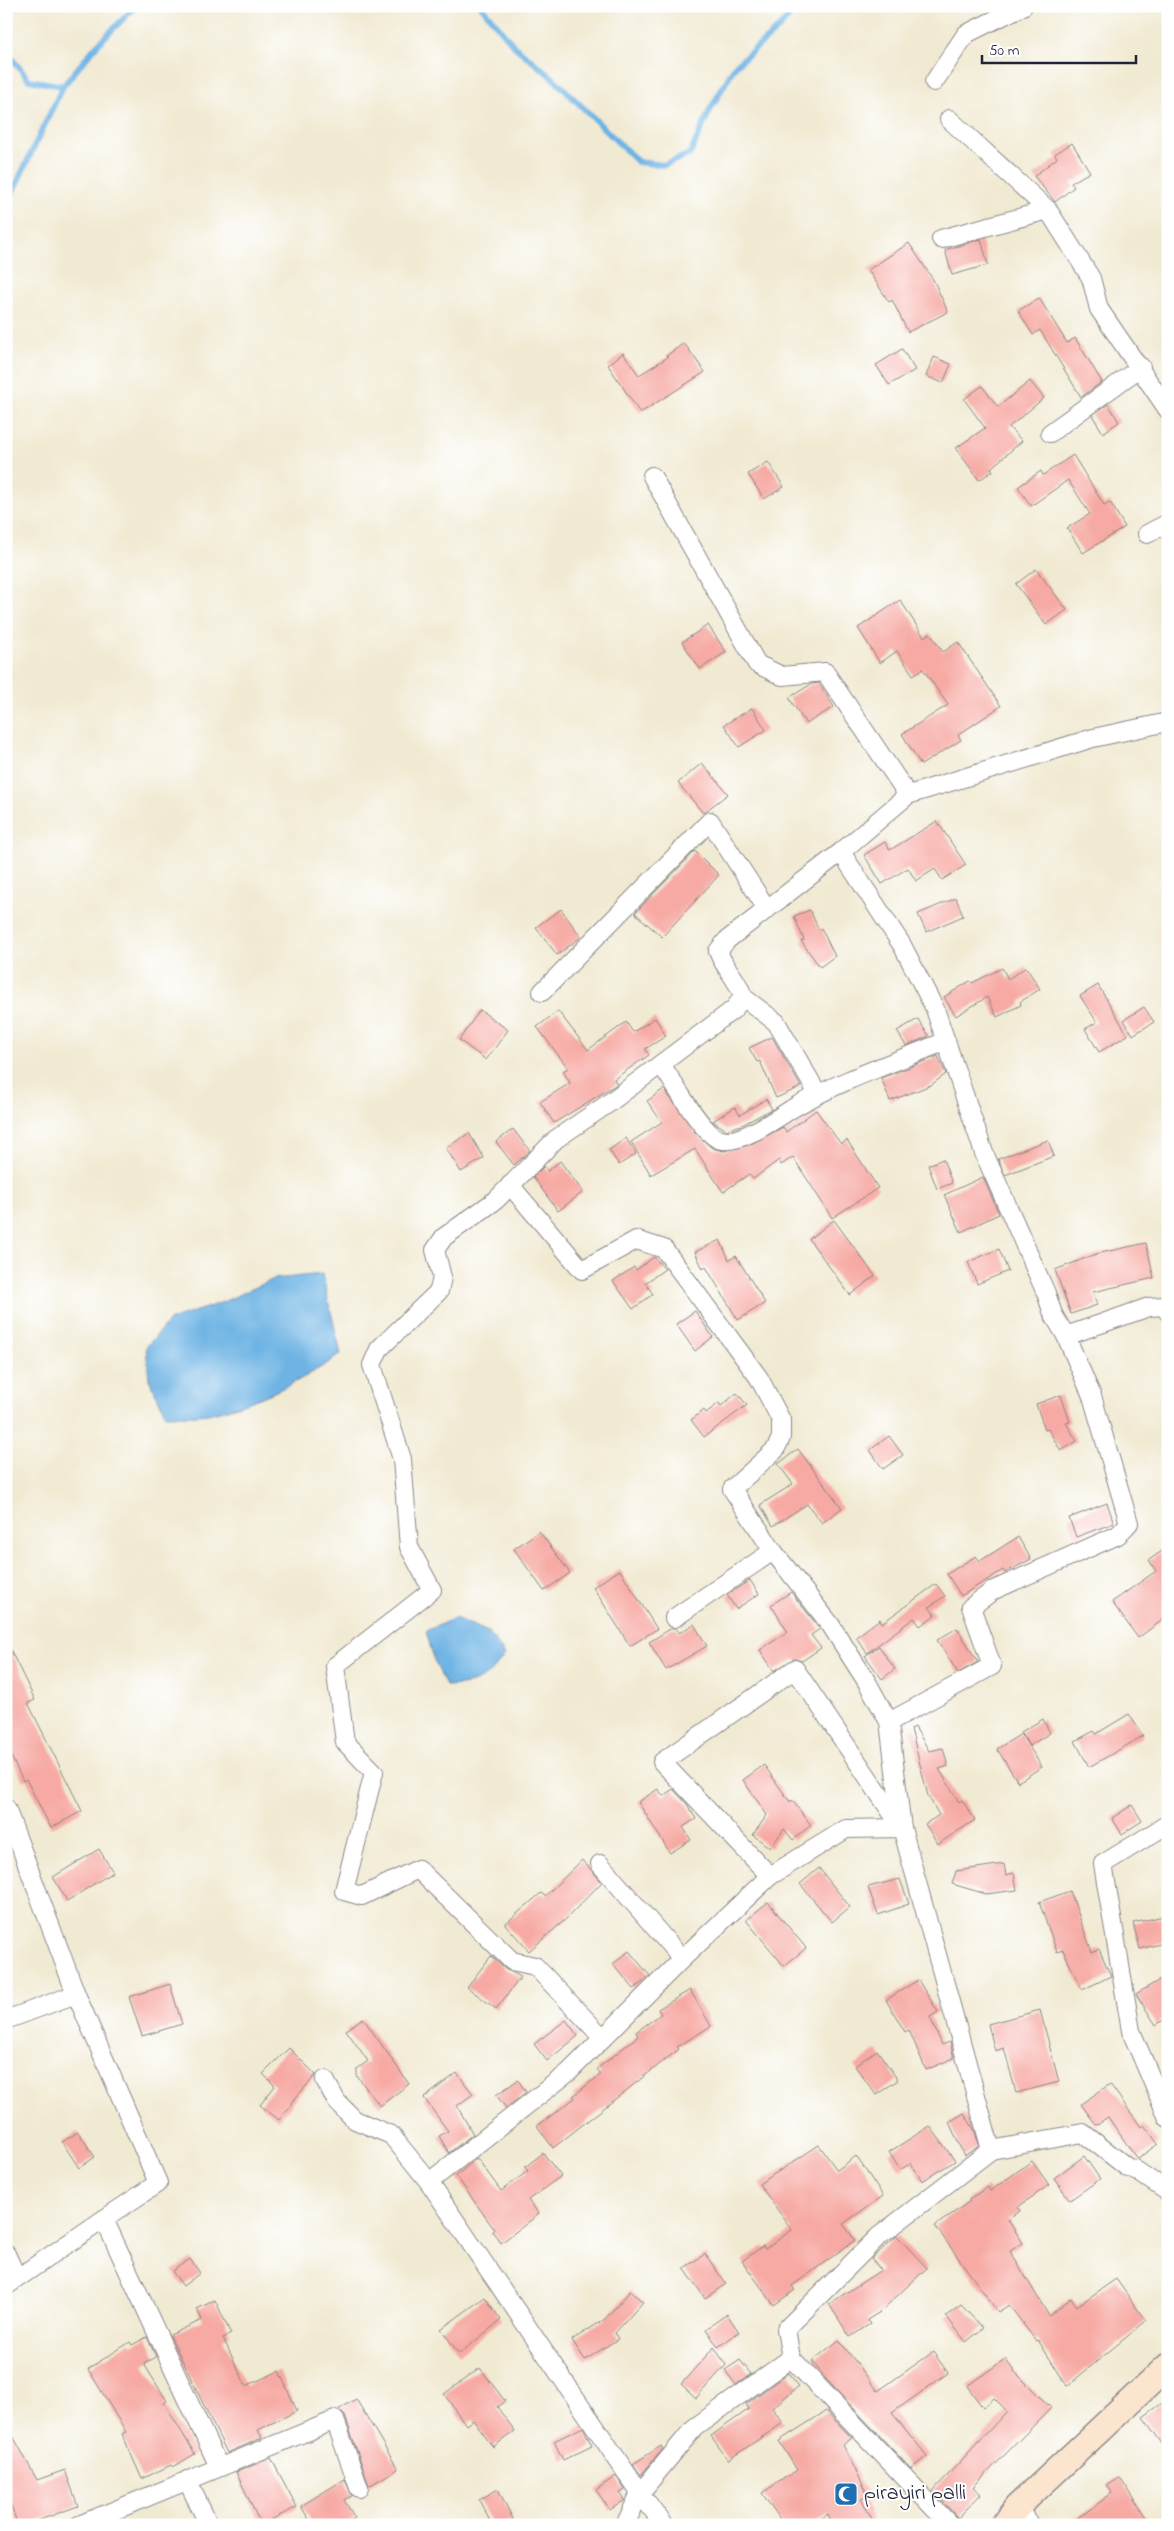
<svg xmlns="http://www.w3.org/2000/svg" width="1174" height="2531" viewBox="0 0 1174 2531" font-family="'Indie Flower',sans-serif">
<rect width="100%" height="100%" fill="#fff"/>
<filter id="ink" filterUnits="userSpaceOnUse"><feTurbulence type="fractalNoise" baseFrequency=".02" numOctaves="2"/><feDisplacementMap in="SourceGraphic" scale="10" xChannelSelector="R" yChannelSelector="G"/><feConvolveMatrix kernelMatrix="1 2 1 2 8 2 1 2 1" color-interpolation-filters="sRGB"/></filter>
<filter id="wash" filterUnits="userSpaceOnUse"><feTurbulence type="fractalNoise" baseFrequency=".0096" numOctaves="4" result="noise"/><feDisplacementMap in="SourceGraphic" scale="20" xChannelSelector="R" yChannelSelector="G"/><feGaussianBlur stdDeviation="1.12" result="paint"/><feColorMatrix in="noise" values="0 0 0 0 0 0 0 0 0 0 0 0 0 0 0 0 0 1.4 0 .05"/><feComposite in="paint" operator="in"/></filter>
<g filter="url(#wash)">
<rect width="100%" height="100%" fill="#f1ead3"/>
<g fill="#6db3e4" stroke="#486a90">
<path d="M322 1274 341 1354C303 1381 258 1402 212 1413 198 1417 181 1414 166 1415L149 1379 146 1347 170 1320 223 1302 274 1279Z"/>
<path d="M455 1618 488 1632 505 1655C486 1680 478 1685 446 1686L434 1660 426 1631Z"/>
</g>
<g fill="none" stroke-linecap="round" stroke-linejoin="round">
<g stroke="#6db3e4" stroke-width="6">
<polyline points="481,6 515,47 552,77 638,162 664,165 690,154 710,110 735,66 778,29 798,6"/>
<polyline points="6,51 29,80 63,86"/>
<polyline points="6,206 63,86 97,45 136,6"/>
</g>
</g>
<g id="blocks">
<g fill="#f7aaa4">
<polygon points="1072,143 1090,172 1071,183 1074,187 1055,202 1034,176 1057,158 1055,154"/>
<polygon points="981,239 988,265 952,275 945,250"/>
<polygon points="909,243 934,281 948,312 908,332 892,300 889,302 868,270"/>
<polygon points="1039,298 1067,343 1075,338 1102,382 1081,397 1040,330 1033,335 1018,311"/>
<polygon points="684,343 705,372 640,413 608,365 623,353 639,375 668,357 666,356"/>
<polygon points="902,349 915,370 889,385 876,365"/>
<polygon points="934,357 951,364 943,383 926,376"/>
<polygon points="1030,381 1044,398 1009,427 1022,441 991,468 993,471 979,480 956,448 985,428 964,399 982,386 998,407"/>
<polygon points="1108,404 1119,422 1103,433 1092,415"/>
<polygon points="1073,455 1104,505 1110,502 1125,527 1083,553 1067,528 1090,514 1068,480 1031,506 1018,487 1041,471 1043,475"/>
<polygon points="768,462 784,487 764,499 748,474"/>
<polygon points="1036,569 1067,610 1046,625 1016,584"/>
<polygon points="900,600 924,637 930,633 943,652 958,642 1001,706 958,735 961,740 921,765 902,734 948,705 923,669 913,675 897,651 880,663 858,628"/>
<polygon points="708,625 726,652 700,669 682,642"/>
<polygon points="819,683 834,707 806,724 789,698 811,684"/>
<polygon points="752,708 766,730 739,747 724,725"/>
<polygon points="702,763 728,794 703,813 678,783"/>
<polygon points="937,821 966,865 942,880 935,869 916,881 908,868 882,884 864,855 885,842 890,850"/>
<polygon points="695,851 719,875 662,937 635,913"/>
<polygon points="956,898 963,916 926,932 918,914"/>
<polygon points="561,909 581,937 557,955 536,927"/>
<polygon points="810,910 819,930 821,928 835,956 820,967 801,941 804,940 794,916"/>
<polygon points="1026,967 1040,989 1020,1002 1021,1005 997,1017 987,997 956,1016 944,997 970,981 972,983 1002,968 1008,979"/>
<polygon points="1098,985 1128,1035 1099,1052 1085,1029 1097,1022 1080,996"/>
<polygon points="1144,1007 1154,1022 1133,1035 1124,1020"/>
<polygon points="480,1010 508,1030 486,1060 459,1040"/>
<polygon points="558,1011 588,1050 626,1022 633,1032 655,1018 666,1036 645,1049 649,1055 614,1079 617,1084 554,1123 540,1102 570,1083 563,1071 568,1068 537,1027"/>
<polygon points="918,1019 929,1036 906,1046 897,1031"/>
<polygon points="772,1037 801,1087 776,1098 760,1061 757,1062 749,1048"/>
<polygon points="938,1056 946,1074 931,1085 890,1101 881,1078"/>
<polygon points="664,1089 696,1133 712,1148 724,1151 749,1145 783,1127 786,1132 816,1110 841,1144 847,1140 878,1188 832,1218 793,1157 781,1165 779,1160 753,1179 749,1174 723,1192 695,1149 651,1175 631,1142 662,1122 647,1101"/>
<polygon points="766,1099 772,1109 742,1125 726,1130 713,1121 735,1107 740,1115"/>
<polygon points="513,1129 530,1151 514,1165 496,1142"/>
<polygon points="469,1133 484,1158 461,1172 446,1148"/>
<polygon points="626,1138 636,1154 619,1165 609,1150"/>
<polygon points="1048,1140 1054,1156 1005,1175 998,1159"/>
<polygon points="943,1159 952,1183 937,1189 928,1165"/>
<polygon points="560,1161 583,1192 558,1211 533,1177 544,1166 548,1171"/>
<polygon points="983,1177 999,1214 961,1232 944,1195"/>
<polygon points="834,1220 875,1276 850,1295 809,1239"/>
<polygon points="720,1240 729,1260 736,1256 765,1303 738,1320 706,1267 703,1269 695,1252"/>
<polygon points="1146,1243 1154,1278 1093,1292 1097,1305 1071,1314 1055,1270 1096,1254"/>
<polygon points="999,1249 1008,1271 977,1284 968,1262"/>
<polygon points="654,1257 665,1269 645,1283 653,1294 633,1309 613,1281 634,1267 636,1270"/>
<polygon points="695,1311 713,1337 695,1351 676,1324"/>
<polygon points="737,1393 747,1405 704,1437 691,1420 704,1410 706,1413 719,1403 721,1406"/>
<polygon points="1061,1395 1070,1422 1066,1423 1077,1441 1061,1451 1048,1429 1045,1430 1036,1404"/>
<polygon points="889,1436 903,1455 883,1469 870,1450"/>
<polygon points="798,1449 842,1508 822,1523 807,1504 773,1526 760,1505 793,1484 778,1464"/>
<polygon points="1107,1503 1114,1523 1076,1537 1069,1518"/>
<polygon points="539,1531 570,1573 544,1591 514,1549"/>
<polygon points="1018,1537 1031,1559 1005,1573 1003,1570 961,1596 947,1574 976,1556 980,1561"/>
<polygon points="1168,1547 1168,1616 1138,1638 1112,1602 1156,1571 1149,1560"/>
<polygon points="620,1570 657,1629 630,1646 593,1587"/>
<polygon points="750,1580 759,1594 736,1609 727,1595"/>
<polygon points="936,1584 945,1596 929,1607 935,1615 920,1626 914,1618 867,1653 856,1637 880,1619 882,1623"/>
<polygon points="791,1592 820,1629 811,1635 821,1648 802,1661 794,1659 774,1671 760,1650 788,1632 771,1605"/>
<polygon points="694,1624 707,1646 666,1670 649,1642 672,1628 676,1628 679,1633"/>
<polygon points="957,1628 978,1662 958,1673 937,1640"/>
<polygon points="6,1641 35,1700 28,1703 82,1811 51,1828 26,1779 23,1781 6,1746"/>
<polygon points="879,1646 895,1669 882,1679 865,1656"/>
<polygon points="1129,1714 1143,1736 1089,1767 1075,1741 1094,1731 1096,1734"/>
<polygon points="1043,1719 1050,1733 1029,1746 1021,1732"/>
<polygon points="915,1727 929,1751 943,1748 948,1766 939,1769 959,1802 962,1800 975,1820 938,1844 925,1824 939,1815 928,1796 911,1729"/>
<polygon points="1021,1734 1042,1767 1018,1782 997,1749"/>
<polygon points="764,1765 790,1802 792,1800 811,1825 793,1840 784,1829 770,1848 753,1835 767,1815 743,1780"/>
<polygon points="658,1789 663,1796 673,1789 687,1804 696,1819 683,1827 691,1840 670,1853 638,1802"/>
<polygon points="1132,1805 1142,1821 1122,1834 1112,1818"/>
<polygon points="99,1849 113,1872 67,1901 53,1877"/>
<polygon points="582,1860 602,1882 565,1920 529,1951 505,1924 541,1893 545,1896"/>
<polygon points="1004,1864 1006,1875 1014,1873 1017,1890 986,1894 952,1884 956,1871"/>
<polygon points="819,1868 850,1907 832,1922 800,1884"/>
<polygon points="900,1879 909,1904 878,1915 868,1887"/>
<polygon points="1070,1891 1092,1952 1099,1949 1111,1976 1082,1990 1063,1950 1057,1952 1039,1902"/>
<polygon points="768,1902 806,1948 784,1966 746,1920"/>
<polygon points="1168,1915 1168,1942 1140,1949 1133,1923"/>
<polygon points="629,1951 650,1976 634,1989 613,1964"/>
<polygon points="491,1956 505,1969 521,1977 496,2009 467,1987"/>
<polygon points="1168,1975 1168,2017 1156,2025 1136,1994"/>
<polygon points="918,1980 938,2012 930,2017 942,2045 950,2042 954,2058 926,2070 909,2030 905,2032 886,2000"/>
<polygon points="170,1984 182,2024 142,2036 129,1997"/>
<polygon points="690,1990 711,2026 677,2047 679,2049 553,2148 537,2126 575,2098 573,2096 601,2074 597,2069 638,2036 636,2032 661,2014 658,2009"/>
<polygon points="1040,2010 1059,2082 1016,2093 1004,2048 995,2051 988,2024"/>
<polygon points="363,2018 409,2084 380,2106 357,2076 357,2069 368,2061 346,2030"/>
<polygon points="566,2020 578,2036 547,2061 534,2044"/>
<polygon points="289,2048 316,2075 291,2103 292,2104 279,2120 260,2105 275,2086 263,2074"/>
<polygon points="877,2050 898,2080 876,2095 855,2066"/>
<polygon points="457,2073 473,2094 457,2106 473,2134 449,2153 439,2136 448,2131 424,2098"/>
<polygon points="518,2080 526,2092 506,2108 496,2095"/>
<polygon points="1110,2084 1141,2127 1144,2125 1158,2144 1137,2159 1108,2117 1096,2125 1081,2104"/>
<polygon points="964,2113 975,2131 979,2146 964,2156 949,2122"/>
<polygon points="930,2126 955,2161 922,2181 911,2163 900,2170 889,2152"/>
<polygon points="78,2132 95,2157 79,2168 62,2142"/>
<polygon points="819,2145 837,2170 856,2156 883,2196 843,2224 855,2240 792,2286 795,2290 774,2305 742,2261 763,2246 765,2249 792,2230 759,2184"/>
<polygon points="543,2153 561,2176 528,2200 539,2214 501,2243 492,2231 494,2229 456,2176 477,2158 501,2191 528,2171 525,2167"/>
<polygon points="1084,2156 1100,2179 1070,2200 1054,2178"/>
<polygon points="1032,2161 1049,2185 1018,2207 1020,2211 1008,2220 1023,2243 1010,2251 1049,2316 1071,2298 1077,2306 1116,2279 1146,2321 1067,2386 1038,2340 1036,2341 1009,2305 998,2312 935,2226 970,2201 969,2199 988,2187 990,2191"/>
<polygon points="897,2236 927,2268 880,2312 867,2320 870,2324 850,2337 829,2304 881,2270 871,2259"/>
<polygon points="705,2254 726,2284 705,2298 684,2268"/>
<polygon points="190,2259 200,2273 183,2286 172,2271"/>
<polygon points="630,2291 643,2302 615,2333 618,2339 585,2360 572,2340 605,2319"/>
<polygon points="485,2297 501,2320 459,2354 441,2329"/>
<polygon points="215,2300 231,2334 223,2338 246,2386 279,2371 297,2411 258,2430 262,2438 227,2453 170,2335 202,2320 197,2309"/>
<polygon points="961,2305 983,2328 966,2342 946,2316"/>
<polygon points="727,2314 739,2332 718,2347 706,2329"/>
<polygon points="147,2337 156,2357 144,2364 167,2401 164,2403 195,2454 173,2467 171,2465 142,2479 122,2434 126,2432 88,2369 130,2342 132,2345"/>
<polygon points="839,2340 878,2391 933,2352 948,2373 892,2413 927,2456 911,2469 824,2377 812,2361"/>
<polygon points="714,2347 726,2365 696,2398 681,2384"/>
<polygon points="1005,2359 1014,2371 1051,2408 973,2487 981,2494 958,2518 933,2491 1007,2411 994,2398 983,2408 967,2386"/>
<polygon points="740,2360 751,2374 736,2385 725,2370"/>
<polygon points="480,2368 505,2401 497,2407 515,2431 493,2447 473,2420 466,2425 444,2394"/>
<polygon points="788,2373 799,2386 772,2408 783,2423 728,2460 711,2436 749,2409 746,2404"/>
<polygon points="356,2399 398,2469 369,2486 345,2416 338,2410"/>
<polygon points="1168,2399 1168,2452 1143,2417"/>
<polygon points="826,2411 852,2438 843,2445 868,2495 861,2498 875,2525 833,2525 828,2514 812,2525 783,2525 762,2493 797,2470 779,2441"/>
<polygon points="6,2423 37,2480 65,2470 78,2506 26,2525 18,2525 6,2493"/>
<polygon points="583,2427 592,2446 563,2460 554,2441"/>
<polygon points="661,2446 663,2449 641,2475 633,2464"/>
<polygon points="271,2458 297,2507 261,2525 236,2472"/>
<polygon points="616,2476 625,2490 620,2493 625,2500 610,2510 596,2490"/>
<polygon points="1120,2477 1151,2525 1069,2525 1112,2493 1107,2485"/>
<polygon points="345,2479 352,2496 344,2500 355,2518 343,2525 312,2525 301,2506"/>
<polygon points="498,2489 513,2519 502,2525 492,2525 479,2500"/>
</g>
</g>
</g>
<g filter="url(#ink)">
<use href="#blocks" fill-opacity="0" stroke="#8a8687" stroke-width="1"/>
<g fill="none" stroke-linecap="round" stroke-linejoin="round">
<g stroke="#8a8687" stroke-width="20">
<g id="street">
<polyline points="934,82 966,34 1023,6"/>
<polyline points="949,119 1048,210 1091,278 1099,309 1168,410"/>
<polyline points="941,239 1048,210"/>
<polyline points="1050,433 1141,367"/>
<polyline points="652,476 757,664 782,676 825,672 908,795"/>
<polyline points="1147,534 1168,523"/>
<polyline points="841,852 908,795 1093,738 1168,722"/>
<polyline points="542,992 710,821 767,909"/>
<polyline points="743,997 776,1022 818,1094"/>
<path d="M661 1064C673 1082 700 1130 718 1139 736 1147 778 1118 793 1108 841 1080 895 1062 946 1041"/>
<polyline points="510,1185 582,1270 636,1240 664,1249 759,1378 781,1420 781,1438 775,1450 732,1489 773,1551 830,1624 867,1682 889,1722 902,1828"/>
<polyline points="674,1618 773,1551"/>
<polyline points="889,1722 992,1666 971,1607 994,1590 1118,1535 1129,1523 1092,1396 1066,1336"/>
<polyline points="6,1808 76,1994 6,2020"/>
<polyline points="1168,1824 1103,1864 1131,2031 1168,2118"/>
<polyline points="600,1864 682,1959"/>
<polyline points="770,1876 662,1762 795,1669 900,1825"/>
<polyline points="76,1994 158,2183 104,2219 219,2467"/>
<path d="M603 2038 535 1966 512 1961 418 1869 362 1896 344 1891 374 1772 345 1742 335 1666 432 1590 409 1547 402 1459 372 1365 379 1349 439 1291 442 1277 435 1250 444 1237 496 1200 556 1139 609 1103 734 1009 743 997C738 978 724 969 718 951L727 940 841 852 902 945 935 1009 984 1153 1046 1293 1053 1314 1066 1336 1149 1307 1164 1306 1168 1312"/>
<polyline points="325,2080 337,2102 355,2120 391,2135 429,2182 640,2493 664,2525"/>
<polyline points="991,2150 1083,2133 1128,2168 1134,2169 1168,2192"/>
<polyline points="429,2182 569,2072 682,1959 770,1876 846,1829 902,1828 991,2150 878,2237 786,2329 791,2358"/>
<polyline points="6,2254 17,2278"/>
<polyline points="6,2286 104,2219"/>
<polyline points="187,2480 209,2525"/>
<polyline points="1017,2507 1030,2525"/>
<polyline points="79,2525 335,2420 359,2488"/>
<polyline points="625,2525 640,2493 694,2428 791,2358 950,2525"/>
</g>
</g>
<g stroke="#8a8687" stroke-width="28">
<polyline id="secondary" points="1003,2525 1017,2507 1168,2366"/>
</g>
<use href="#street" stroke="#fff" stroke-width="18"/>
<use href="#secondary" stroke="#fbe5cf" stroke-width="25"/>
</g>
</g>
<defs>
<g id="mosque-square" transform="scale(1.25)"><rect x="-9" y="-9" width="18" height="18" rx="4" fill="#1f6fb2" stroke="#fff"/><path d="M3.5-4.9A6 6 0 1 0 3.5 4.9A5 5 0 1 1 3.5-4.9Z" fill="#fff"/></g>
</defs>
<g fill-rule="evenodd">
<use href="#mosque-square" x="846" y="2494"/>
</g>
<g text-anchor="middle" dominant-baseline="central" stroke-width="4" stroke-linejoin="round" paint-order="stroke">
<g font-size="22" fill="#22223b" stroke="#fff" text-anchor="start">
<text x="864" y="2494">pirayiri palli</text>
</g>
</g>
<rect width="1174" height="2531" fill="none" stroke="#fff" stroke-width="25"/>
<path d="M982 55v8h154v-8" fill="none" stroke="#22223b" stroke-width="2.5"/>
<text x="989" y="55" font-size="15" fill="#22223b" stroke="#ffffff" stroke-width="4" paint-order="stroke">50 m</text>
</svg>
